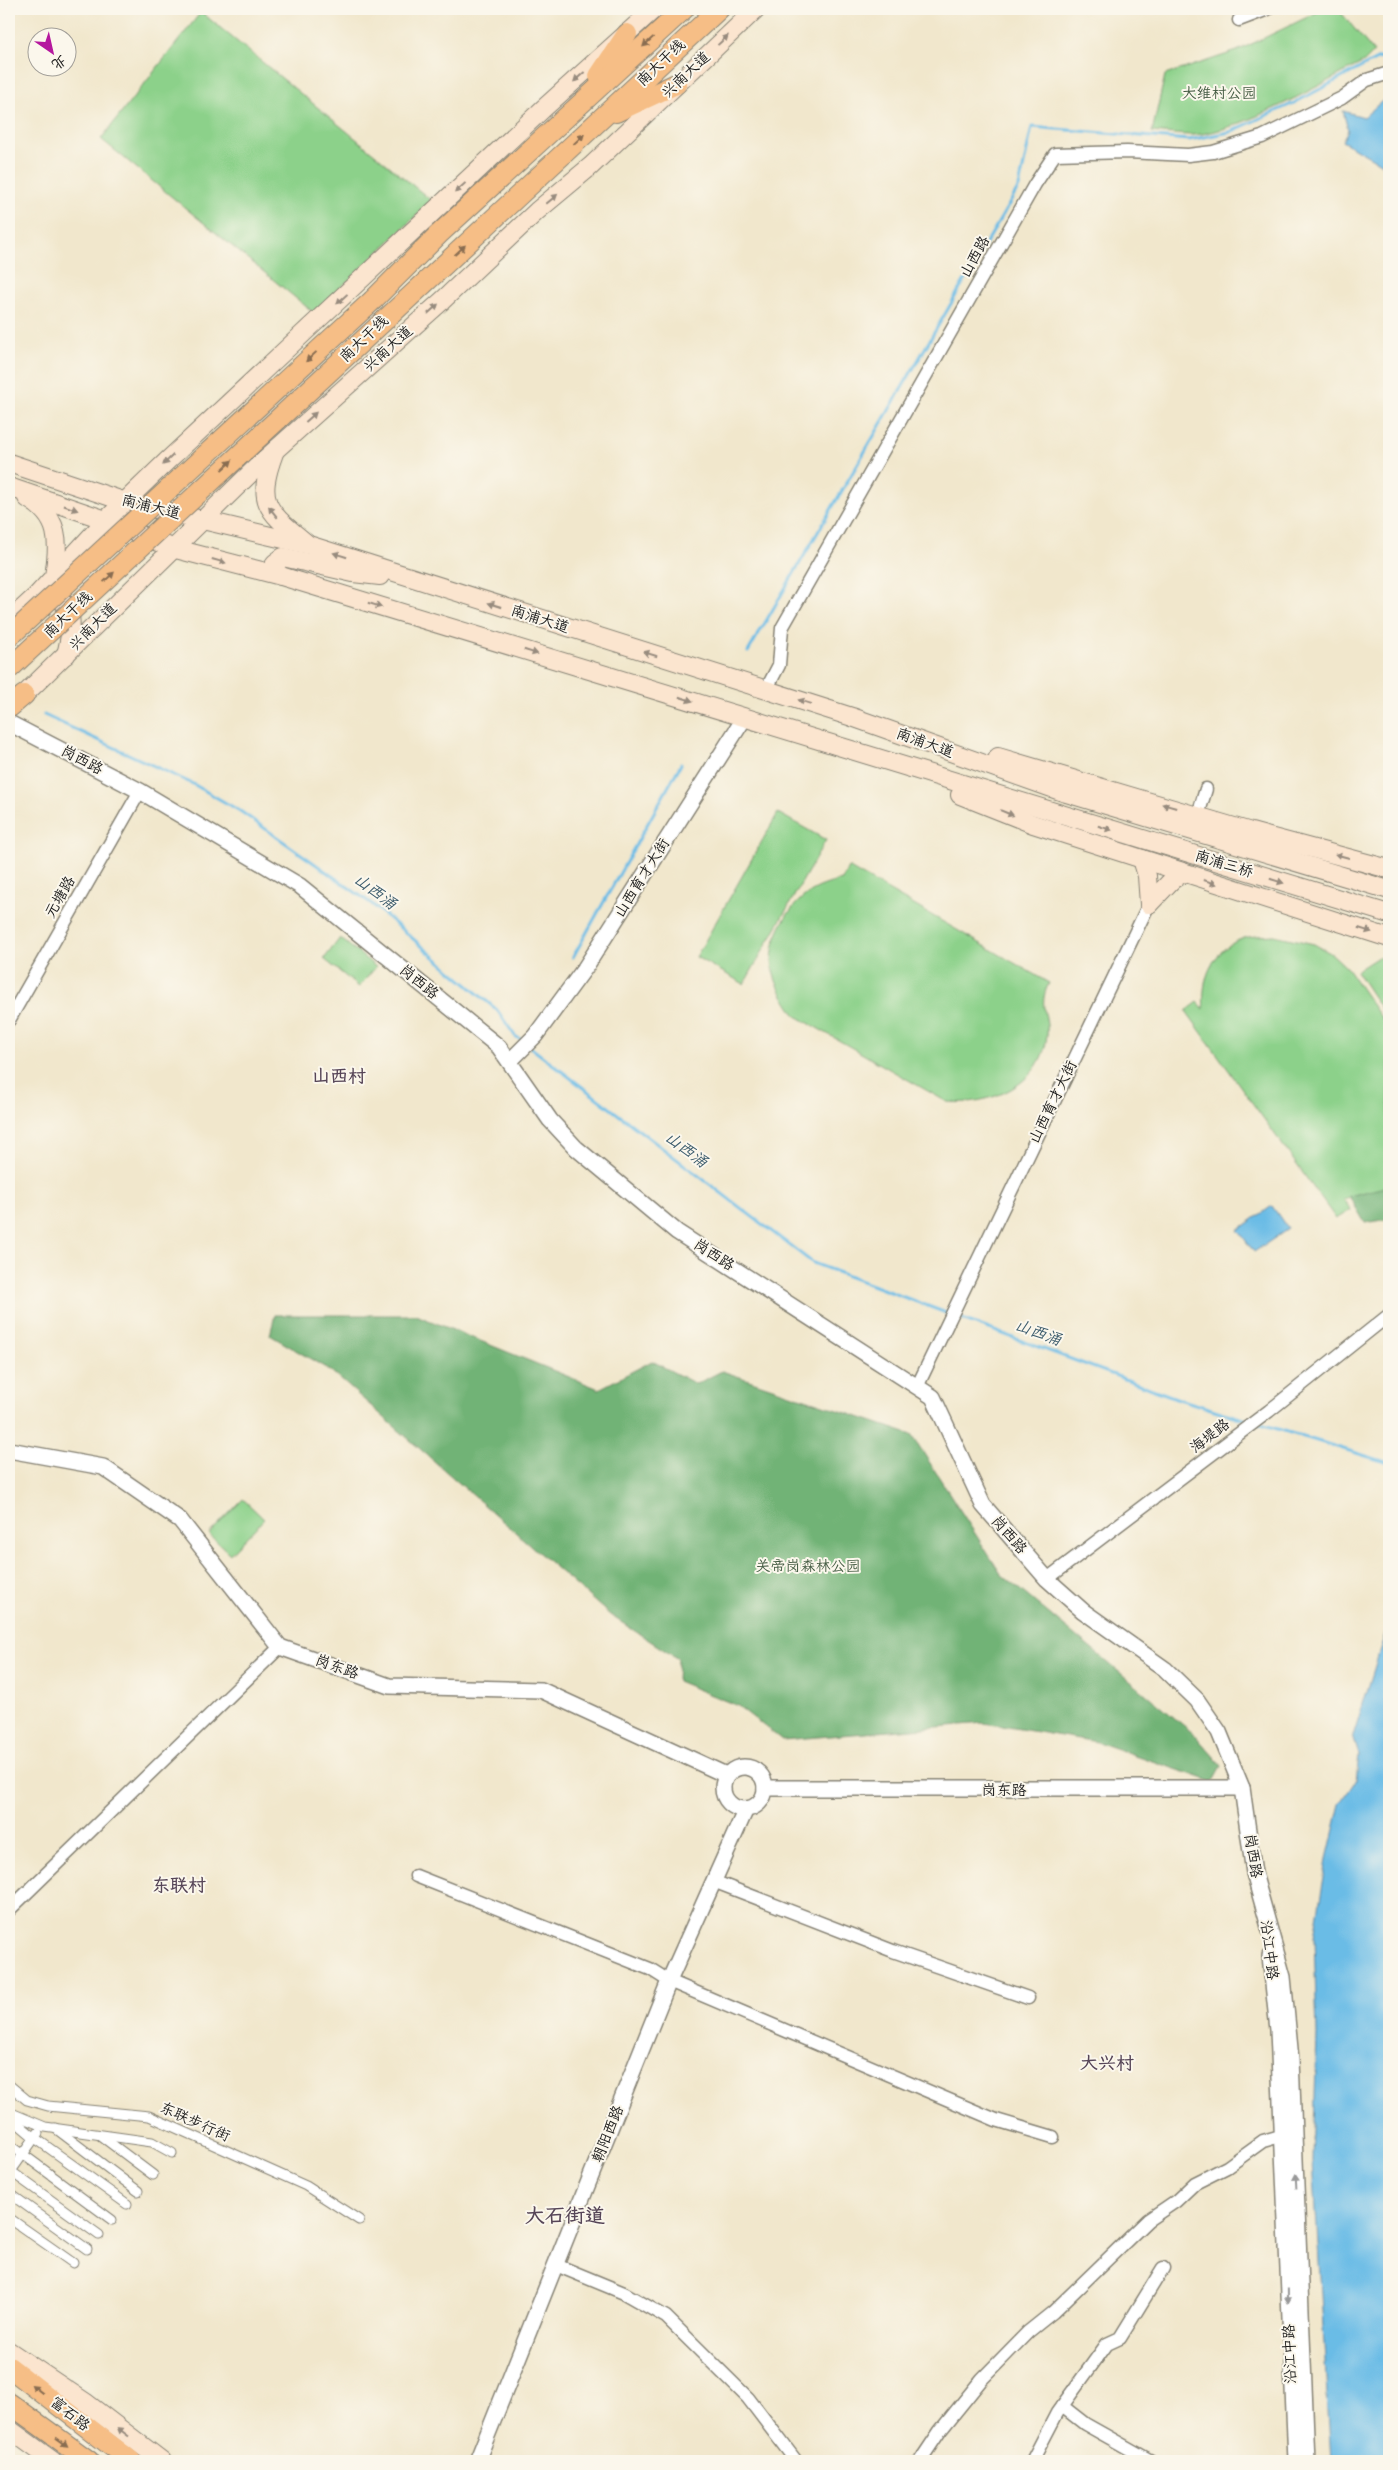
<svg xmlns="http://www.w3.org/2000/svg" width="1398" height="2470" viewBox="0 0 1398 2470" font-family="'Balsamiq Sans','LXGW WenKai TC',sans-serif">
<rect width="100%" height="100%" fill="#fbf7ec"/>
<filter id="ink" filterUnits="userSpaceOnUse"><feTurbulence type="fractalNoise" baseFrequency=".02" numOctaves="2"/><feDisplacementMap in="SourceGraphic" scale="10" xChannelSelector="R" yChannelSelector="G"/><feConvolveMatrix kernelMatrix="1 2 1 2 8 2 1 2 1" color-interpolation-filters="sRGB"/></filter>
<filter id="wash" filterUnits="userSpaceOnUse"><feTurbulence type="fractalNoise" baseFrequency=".0096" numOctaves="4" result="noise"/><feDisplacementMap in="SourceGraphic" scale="20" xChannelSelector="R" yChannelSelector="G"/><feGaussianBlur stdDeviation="1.12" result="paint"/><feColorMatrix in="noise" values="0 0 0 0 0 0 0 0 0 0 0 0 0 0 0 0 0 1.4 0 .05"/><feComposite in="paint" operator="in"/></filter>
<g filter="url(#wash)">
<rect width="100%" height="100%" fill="#f1e7cc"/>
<g fill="#8cd18a" stroke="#547653">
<path d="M1324 9H1338L1374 52 1364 62C1320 84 1242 131 1194 135 1180 135 1165 133 1152 132L1165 75 1237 51Z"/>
<polygon points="201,12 432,201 314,313 101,139"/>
<polygon points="778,813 826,840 744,984 696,957"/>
<path d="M848 867 1049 983C1037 1007 1049 1013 1047 1035 1043 1085 990 1106 947 1102L796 1016C788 1004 780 992 775 978 765 949 783 912 806 895 816 887 830 883 842 880Z"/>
<path d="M1274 935 1314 944 1332 954 1347 968 1389 1029V1186L1343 1199 1351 1210 1336 1219 1186 1011 1198 1002 1204 1009C1201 981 1211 952 1239 940 1250 935 1263 936 1274 935Z"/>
<polygon points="340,938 376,967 359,987 324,959"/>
<polygon points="1378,957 1389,961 1389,1021 1356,971"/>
<polygon points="243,1499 264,1519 230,1554 209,1534"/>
</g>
<g fill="#71b376" stroke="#466849">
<polygon points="1389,1186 1389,1219 1365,1223 1349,1196"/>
<polygon points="275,1315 416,1315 599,1389 652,1361 696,1384 722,1371 912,1435 1001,1574 1194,1734 1222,1766 1213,1782 1097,1742 984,1723 782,1740 738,1706 677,1681 678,1659 610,1615 331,1371 270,1335"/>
</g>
<g fill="#6bbce6" stroke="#446c81">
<polygon points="1389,95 1389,155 1382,164 1342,141 1348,130 1343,111 1364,117"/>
<polygon points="1272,1206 1288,1229 1254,1252 1238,1230"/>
<polygon points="1389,1621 1389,2461 1331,2461 1313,2160 1317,2034 1314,1937 1327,1859 1340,1804 1356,1780 1359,1755 1353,1736"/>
</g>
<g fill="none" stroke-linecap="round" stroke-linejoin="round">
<g stroke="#6bbce6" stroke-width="3">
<polyline points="748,652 1019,187 1032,127 1189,140 1230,132 1294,103 1377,59 1389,56"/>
<polyline points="44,715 193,784 240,811 372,904 497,1010 515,1036 523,1041"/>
<polyline points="573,957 681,764"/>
<polyline points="530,1047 813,1263 949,1314"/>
<polyline points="954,1316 1179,1399 1250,1421"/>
<polyline points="1258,1423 1389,1463"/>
</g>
</g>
</g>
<g filter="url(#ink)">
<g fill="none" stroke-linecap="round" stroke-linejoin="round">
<g stroke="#868274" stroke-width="11">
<g id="pedestrian">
<polyline points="9,2085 27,2100 48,2106 149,2116 306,2186 359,2220"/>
<polyline points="9,2112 45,2127 152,2142 172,2153"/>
<polyline points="9,2116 35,2138 127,2204"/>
<polyline points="55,2128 138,2191"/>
<polyline points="101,2136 153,2175"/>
<polyline points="9,2144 112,2220"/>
<polyline points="9,2170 99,2235"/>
<polyline points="9,2174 38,2133"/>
<polyline points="9,2193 87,2249"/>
<polyline points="9,2218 73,2263"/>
</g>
</g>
<g stroke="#868274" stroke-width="15">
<g id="minor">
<polyline points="1239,20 1268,9"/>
<polyline points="766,690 779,665 782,628 1035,184 1055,154 1127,152 1188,155 1213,152 1262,137 1342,98 1367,80 1389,73"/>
<polyline points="1198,815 1206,789"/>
<polyline points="9,1020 140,791"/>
<polyline points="917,1387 1149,904"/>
<polyline points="1047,1579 1269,1411 1389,1315"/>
<polyline points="416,1876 650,1969 669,1981 996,2120 1053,2137"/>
<polyline points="713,1881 893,1951 1028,1998"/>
<polyline points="9,1910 280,1647"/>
<polyline points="556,2265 624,2293 666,2317 748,2398 796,2461"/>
<polyline points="1062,2406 1085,2424 1151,2461"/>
<polyline points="920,2461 940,2431 982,2379 1028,2332 1053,2312 1148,2220 1176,2201 1195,2183 1227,2167 1263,2141 1291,2133"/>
<polyline points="1032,2461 1057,2413 1107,2344 1120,2338 1163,2268"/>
</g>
</g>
<g stroke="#868274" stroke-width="18">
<g id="tertiary">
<polyline points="9,723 140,791 300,886 499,1047 550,1120 576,1148 677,1232 933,1397 983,1505 1047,1579 1083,1611 1165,1669 1197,1700 1219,1732 1242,1788 1254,1873 1283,1977 1291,2059 1307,2461"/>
<polyline points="510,1061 535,1036 585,968 745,717"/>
<polyline points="9,1450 103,1467 180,1520 280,1647 389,1686 541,1690 726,1775"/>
<circle cx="744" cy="1788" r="21"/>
<polyline points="765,1788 1242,1788"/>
<polyline points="1270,1956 1278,2030 1296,2461"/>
<polyline points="477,2461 669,1981 746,1809"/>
</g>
</g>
<g stroke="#868274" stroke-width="20">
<g id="secondary">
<path d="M274 453C255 504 268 511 306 543"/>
<polyline points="9,463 126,502 309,545 852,717 1066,793 1389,890"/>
<polyline points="9,487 106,520 172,548 281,576 1389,914"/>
<path d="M27 498C61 518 59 541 54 577"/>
<polyline points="281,576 276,571 275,563 283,557 353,573 380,576"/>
<path d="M41 596C79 594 72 631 66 655"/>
<polyline points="9,621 36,596 106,520 167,461 544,108 654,9"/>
<polyline points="24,695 263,461 443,300 537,211 591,166 756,9"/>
<polyline points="998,757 1251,832 1389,869"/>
<polyline points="960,795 1033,824 1389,938"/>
<polyline points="1142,859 1147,876 1149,904"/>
<polyline points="1149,904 1172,880 1183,873"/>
<polyline points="9,2351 85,2402 162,2461"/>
<polyline points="9,2429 53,2461"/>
</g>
</g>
<g stroke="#868274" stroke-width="22">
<polyline id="primary" points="10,707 24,695"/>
</g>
<g stroke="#868274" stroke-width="22">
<g id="trunk">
<polyline points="599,76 627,34"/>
<polyline points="616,112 676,84"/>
<polyline points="373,300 439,234 684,9"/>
<polyline points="386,319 719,9"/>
<polyline points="9,2367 131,2461"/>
<polyline points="9,2403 89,2461"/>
</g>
</g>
<use href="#pedestrian" stroke="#fff" stroke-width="9"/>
<use href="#minor" stroke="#fff" stroke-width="12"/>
<use href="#tertiary" stroke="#fff" stroke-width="15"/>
<use href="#secondary" stroke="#fbe5cf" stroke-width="18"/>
<use href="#primary" stroke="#f6be86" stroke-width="20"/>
<use href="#trunk" stroke="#f6be86" stroke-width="20"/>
<g stroke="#868274" stroke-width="22" stroke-linecap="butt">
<g id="trunk-bridge">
<polyline points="9,637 373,300"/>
<polyline points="9,669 386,319"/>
</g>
</g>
<use href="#trunk-bridge" stroke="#f6be86" stroke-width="20"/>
</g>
<defs><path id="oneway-solid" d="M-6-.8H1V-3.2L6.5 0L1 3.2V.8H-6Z" transform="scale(1.25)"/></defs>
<g fill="#978b7e">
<use href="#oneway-solid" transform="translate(723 40) rotate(-43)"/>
<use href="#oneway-solid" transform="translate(579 77) rotate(138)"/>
<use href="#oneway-solid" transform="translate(460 188) rotate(137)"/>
<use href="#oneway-solid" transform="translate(552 199) rotate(-40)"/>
<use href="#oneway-solid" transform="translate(342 299) rotate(137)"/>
<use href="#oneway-solid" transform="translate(433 309) rotate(-42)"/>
<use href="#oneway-solid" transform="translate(311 417) rotate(-42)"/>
<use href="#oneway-solid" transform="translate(168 460) rotate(136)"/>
<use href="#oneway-solid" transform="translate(71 508) rotate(19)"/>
<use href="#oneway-solid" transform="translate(273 512) rotate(-128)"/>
<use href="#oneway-solid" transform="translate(340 555) rotate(-162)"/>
<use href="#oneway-solid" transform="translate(219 561) rotate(16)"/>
<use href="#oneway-solid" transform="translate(375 605) rotate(17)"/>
<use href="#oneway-solid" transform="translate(495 605) rotate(-163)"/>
<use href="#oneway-solid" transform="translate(531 652) rotate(17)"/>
<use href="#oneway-solid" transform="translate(650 654) rotate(-162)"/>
<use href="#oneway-solid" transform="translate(686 699) rotate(17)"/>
<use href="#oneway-solid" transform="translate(805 702) rotate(-162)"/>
<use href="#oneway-solid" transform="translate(1169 806) rotate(-164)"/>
<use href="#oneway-solid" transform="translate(1007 813) rotate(22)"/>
<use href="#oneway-solid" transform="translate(1105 828) rotate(17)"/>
<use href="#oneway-solid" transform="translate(1342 856) rotate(-165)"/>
<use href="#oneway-solid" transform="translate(1277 881) rotate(17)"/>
<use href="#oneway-solid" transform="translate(1210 882) rotate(17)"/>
<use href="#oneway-solid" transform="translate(1365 930) rotate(17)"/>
<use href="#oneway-solid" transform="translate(123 2432) rotate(-143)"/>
</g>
<g fill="#896d51">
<use href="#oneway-solid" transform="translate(648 42) rotate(137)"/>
<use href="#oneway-solid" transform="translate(579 139) rotate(-43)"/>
<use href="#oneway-solid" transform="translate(460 250) rotate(-43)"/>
<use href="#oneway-solid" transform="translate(311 357) rotate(137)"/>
<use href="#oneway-solid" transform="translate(227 465) rotate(-43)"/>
<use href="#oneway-solid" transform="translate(109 577) rotate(-43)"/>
<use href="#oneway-solid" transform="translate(37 2389) rotate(-142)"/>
<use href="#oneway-solid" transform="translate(62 2442) rotate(36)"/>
</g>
<g fill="#999">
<use href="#oneway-solid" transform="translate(1296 2181) rotate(-93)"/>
<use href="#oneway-solid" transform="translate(1288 2296) rotate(89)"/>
</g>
</g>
<g text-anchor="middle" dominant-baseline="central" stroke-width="4" stroke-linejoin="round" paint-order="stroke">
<g font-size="15" fill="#1c1c1c" stroke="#fbf7ec">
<text transform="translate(661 63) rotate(-43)">南大干线</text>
<text transform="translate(686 75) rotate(-43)">兴南大道</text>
<text transform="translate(975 257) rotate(-61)">山西路</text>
<text transform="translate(364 339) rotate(-43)">南大干线</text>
<text transform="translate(388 349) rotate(-42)">兴南大道</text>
<text transform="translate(151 507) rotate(14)">南浦大道</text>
<text transform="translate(68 615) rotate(-43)">南大干线</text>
<text transform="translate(540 619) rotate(18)">南浦大道</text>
<text transform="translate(93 627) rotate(-45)">兴南大道</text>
<text transform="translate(925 743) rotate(20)">南浦大道</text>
<text transform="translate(82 760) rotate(28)">岗西路</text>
<text transform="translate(1224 864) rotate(17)">南浦三桥</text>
<text transform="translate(642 878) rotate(-58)">山西育才大街</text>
<text transform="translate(60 897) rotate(-60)">元塘路</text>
<text transform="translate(419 982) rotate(39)">岗西路</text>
<text transform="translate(1053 1102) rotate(-64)">山西育才大街</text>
<text transform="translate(714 1255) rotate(33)">岗西路</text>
<text transform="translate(1210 1436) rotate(-38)">海堤路</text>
<text transform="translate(1009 1535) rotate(49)">岗西路</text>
<text transform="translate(337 1667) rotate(20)">岗东路</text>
<text x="1004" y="1790">岗东路</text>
<text transform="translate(1253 1856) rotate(81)">岗西路</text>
<text transform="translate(1269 1950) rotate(83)">沿江中路</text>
<text transform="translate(195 2122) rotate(24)">东联步行街</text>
<text transform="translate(608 2134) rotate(-68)">朝阳西路</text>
<text transform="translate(1290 2354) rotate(-92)">沿江中路</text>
<text transform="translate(70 2414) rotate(38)">富石路</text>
</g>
<g font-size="15" fill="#435b42" stroke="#fbf7ec">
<text x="1219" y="93">大维村公园</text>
<text x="808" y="1566">关帝岗森林公园</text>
</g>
<g font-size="16" font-style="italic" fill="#3c5c6d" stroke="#fbf7ec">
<text transform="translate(375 892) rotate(37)">山西涌</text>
<text transform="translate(686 1150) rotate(37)">山西涌</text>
<text transform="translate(1038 1333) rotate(20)">山西涌</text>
</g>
<g font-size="18" font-weight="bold" fill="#574658" stroke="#fbf7ec">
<text x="339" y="1076">山西村</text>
<text x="179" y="1885">东联村</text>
<text x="1107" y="2063">大兴村</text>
</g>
<g font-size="20" font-weight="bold" fill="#574658" stroke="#fbf7ec">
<text x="565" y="2216">大石街道</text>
</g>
</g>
<rect width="1398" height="2470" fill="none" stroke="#fbf7ec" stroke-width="30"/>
<g transform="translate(52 52) rotate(146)"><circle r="24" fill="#fbf7ec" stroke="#a29f99"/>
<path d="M0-4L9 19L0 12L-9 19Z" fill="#b5179e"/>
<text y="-8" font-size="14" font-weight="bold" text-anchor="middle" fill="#1c1c1c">北</text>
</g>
</svg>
